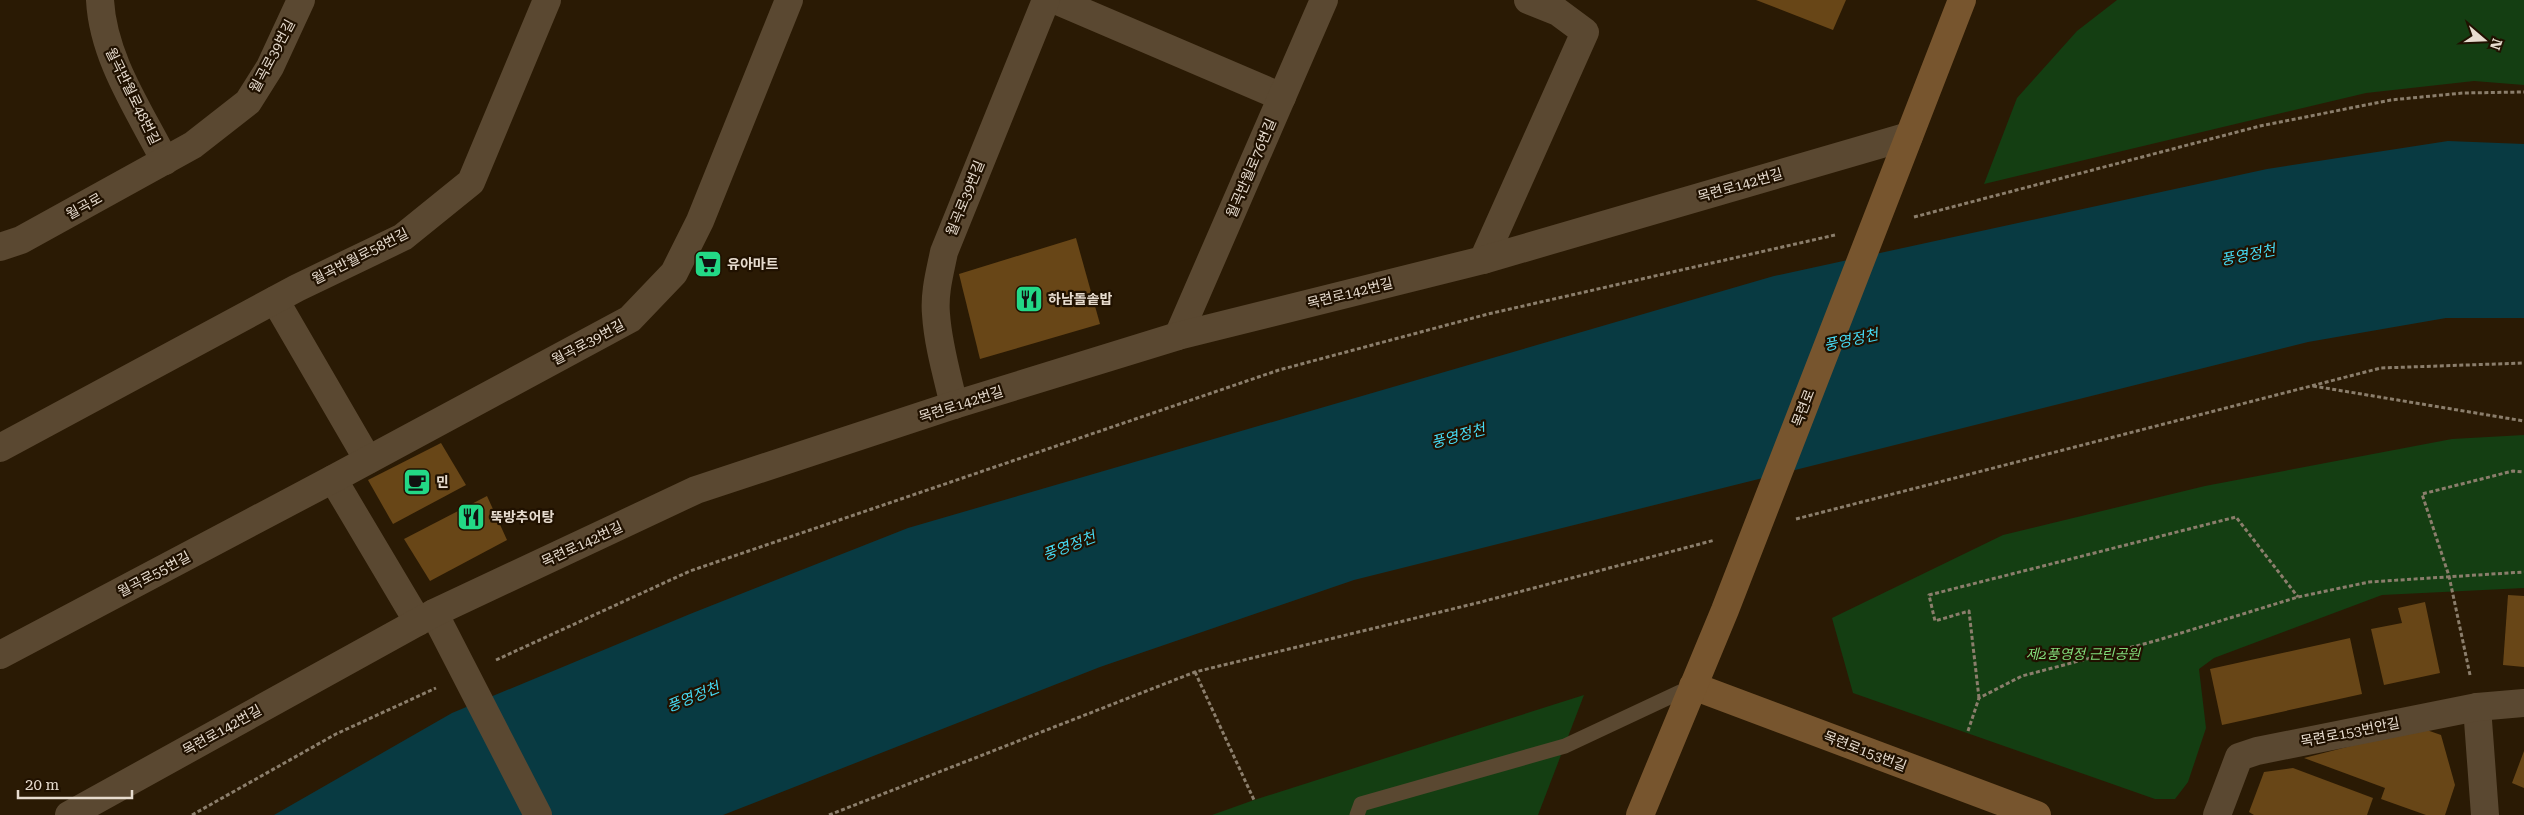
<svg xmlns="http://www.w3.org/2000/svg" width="2524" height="815" viewBox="0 0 2524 815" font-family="'Roboto Serif','Noto Sans KR',serif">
<rect width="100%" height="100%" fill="#2a1a04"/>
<g fill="#143e12">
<polygon points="2117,0 2524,0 2524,85 2474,81 2366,93 1984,184 2017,98 2077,31"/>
<polygon points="2524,435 2524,588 2382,595 2214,658 2199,669 2206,728 2188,782 2175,799 2155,799 1853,693 1832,618 2003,535 2205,486 2452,439"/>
<polygon points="1584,695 1538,815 1212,815 1254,800"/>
</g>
<polygon fill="#083a42" points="2448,141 2524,144 2524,318 2446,318 2308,342 1354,580 1100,667 723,815 274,815 452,713 690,614 908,528 1774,276 2267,169"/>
<g fill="#684617">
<polygon points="1756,0 1846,0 1833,30"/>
<polygon points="1076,238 1100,324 980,359 959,274"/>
<polygon points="441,443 466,485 393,524 368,480"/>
<polygon points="487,496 507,540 430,581 404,539"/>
<polygon points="2508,595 2524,596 2524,667 2503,665"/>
<polygon points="2425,602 2440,673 2384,685 2371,629 2402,623 2398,608"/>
<polygon points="2350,638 2362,694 2222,725 2210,669"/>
<polygon points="2421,728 2441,735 2455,785 2445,815 2426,815 2381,799 2385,788 2304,758"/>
<polygon points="2524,751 2524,788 2512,783"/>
<polygon points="2293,768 2373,798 2367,815 2254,815 2249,812 2264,772"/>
</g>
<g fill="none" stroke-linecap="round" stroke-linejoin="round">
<g stroke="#8b7e6c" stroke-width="3" stroke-dasharray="4 2.5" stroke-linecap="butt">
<polyline points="1914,217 2260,126 2391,100 2463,93 2524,92"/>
<polyline points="2313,386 2524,421"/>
<polyline points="1796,519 2381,368 2524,363"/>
<polyline points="496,660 690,571 1279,370 1488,314 1835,235"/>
<polyline points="1195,672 1254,800"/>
<polyline points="2470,675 2449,576 2422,494 2513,471 2524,472"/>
<polyline points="1979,698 1969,611 1935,621 1929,595 2236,517 2298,597"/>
<polyline points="1968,731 1979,698 2022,676 2155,641 2298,597 2369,582 2524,572"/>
<polyline points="192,815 336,734 436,688"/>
<polyline points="829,815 1195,672 1481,602 1715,540"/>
</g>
<polyline stroke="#5a4831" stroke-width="15" points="1357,815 1361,804 1565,746 1693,686"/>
<g stroke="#5a4831" stroke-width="28">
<path d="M100 0C103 58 139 110 165 161"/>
<polyline points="1055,0 1282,97"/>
<polyline points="0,247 21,240 193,145 248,102 270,67 301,0"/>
<polyline points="1483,260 1585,32 1558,12 1528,0"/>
<polyline points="275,300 368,460"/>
<polyline points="1178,336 1324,0"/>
<path d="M954 405C947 375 938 345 936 314 934 293 940 272 944 252L1046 0"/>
<polyline points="0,448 297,288 403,237 471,182 547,0"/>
<polyline points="333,479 418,622"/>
<polyline points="434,613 538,815"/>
<polyline points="0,655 333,479 630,319 674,273 700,221 789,0"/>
<polyline points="2477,707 2485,815"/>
<polyline points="69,815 434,613 696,490 954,405 1178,336 1483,260 1909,136"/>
<polyline points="2217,815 2239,757 2257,751 2477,707 2524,703"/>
</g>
<g stroke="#77552e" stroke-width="28">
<polyline points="1693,686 2037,815"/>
<polyline points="1640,815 1725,610 1962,0"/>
</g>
</g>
<defs>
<g id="supermarket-square" transform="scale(1.4375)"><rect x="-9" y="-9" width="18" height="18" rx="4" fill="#23d886" stroke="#201100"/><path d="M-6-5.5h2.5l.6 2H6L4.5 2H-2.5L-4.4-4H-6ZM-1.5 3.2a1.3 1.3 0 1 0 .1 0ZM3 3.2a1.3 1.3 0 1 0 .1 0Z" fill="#111"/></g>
<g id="restaurant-square" transform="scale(1.4375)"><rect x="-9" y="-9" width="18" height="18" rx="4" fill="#23d886" stroke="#201100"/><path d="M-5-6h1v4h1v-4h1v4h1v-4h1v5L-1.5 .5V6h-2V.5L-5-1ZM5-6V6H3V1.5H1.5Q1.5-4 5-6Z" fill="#111"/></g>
<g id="cafe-square" transform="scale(1.4375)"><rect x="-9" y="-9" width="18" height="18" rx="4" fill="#23d886" stroke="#201100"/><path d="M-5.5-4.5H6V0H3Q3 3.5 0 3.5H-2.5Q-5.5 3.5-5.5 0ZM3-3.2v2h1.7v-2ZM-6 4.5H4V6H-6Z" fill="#111"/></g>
</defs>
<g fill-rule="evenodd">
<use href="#supermarket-square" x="708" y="264"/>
<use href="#restaurant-square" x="1029" y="299"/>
<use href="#cafe-square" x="417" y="482"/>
<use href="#restaurant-square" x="471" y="517"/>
</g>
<g text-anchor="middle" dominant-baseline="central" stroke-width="4.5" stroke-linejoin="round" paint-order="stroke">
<g font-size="14" fill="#e7dccf" stroke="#201100">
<text transform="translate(272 56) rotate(-62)">월곡로39번길</text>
<text transform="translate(133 96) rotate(64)">월곡반월로48번길</text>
<text transform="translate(1251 168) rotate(-67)">월곡반월로76번길</text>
<text transform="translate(1740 185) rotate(-16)">목련로142번길</text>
<text transform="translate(965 198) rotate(-68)">월곡로39번길</text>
<text transform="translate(84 206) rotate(-29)">월곡로</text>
<text transform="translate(360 256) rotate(-27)">월곡반월로58번길</text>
<text transform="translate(1350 293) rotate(-14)">목련로142번길</text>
<text transform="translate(588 342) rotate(-28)">월곡로39번길</text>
<text transform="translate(961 404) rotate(-18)">목련로142번길</text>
<text transform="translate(1803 408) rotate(-69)">목련로</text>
<text transform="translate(582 544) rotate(-25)">목련로142번길</text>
<text transform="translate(154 574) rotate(-28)">월곡로55번길</text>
<text transform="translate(222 730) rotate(-29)">목련로142번길</text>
<text transform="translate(2350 732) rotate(-11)">목련로153번안길</text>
<text transform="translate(1865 751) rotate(21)">목련로153번길</text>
</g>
<g font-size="14" font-weight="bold" fill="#e7dccf" stroke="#201100" text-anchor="start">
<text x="727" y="264">유아마트</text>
<text x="1048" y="299">하남돌솥밥</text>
<text x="436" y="482">민</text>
<text x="490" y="517">뚝방추어탕</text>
</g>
<g font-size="14" font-style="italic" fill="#81dc7a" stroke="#201100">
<text x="2083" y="654">제2풍영정 근린공원</text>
</g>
<g font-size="15" font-style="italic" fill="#46dbf4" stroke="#201100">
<text transform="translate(2248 255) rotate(-11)">풍영정천</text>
<text transform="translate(1851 340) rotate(-12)">풍영정천</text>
<text transform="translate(1458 436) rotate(-15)">풍영정천</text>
<text transform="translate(1069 546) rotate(-21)">풍영정천</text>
<text transform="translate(693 697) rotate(-22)">풍영정천</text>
</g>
</g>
<g transform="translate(2484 40) rotate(109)" stroke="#201100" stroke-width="4" paint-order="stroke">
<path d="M0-4L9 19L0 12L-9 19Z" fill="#e7dccf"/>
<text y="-8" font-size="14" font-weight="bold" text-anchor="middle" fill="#e7dccf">N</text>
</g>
<path d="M18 790v8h114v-8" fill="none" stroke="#e7dccf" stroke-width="2.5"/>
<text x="25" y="790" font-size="15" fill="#e7dccf" stroke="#201100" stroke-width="4" paint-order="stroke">20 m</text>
</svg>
